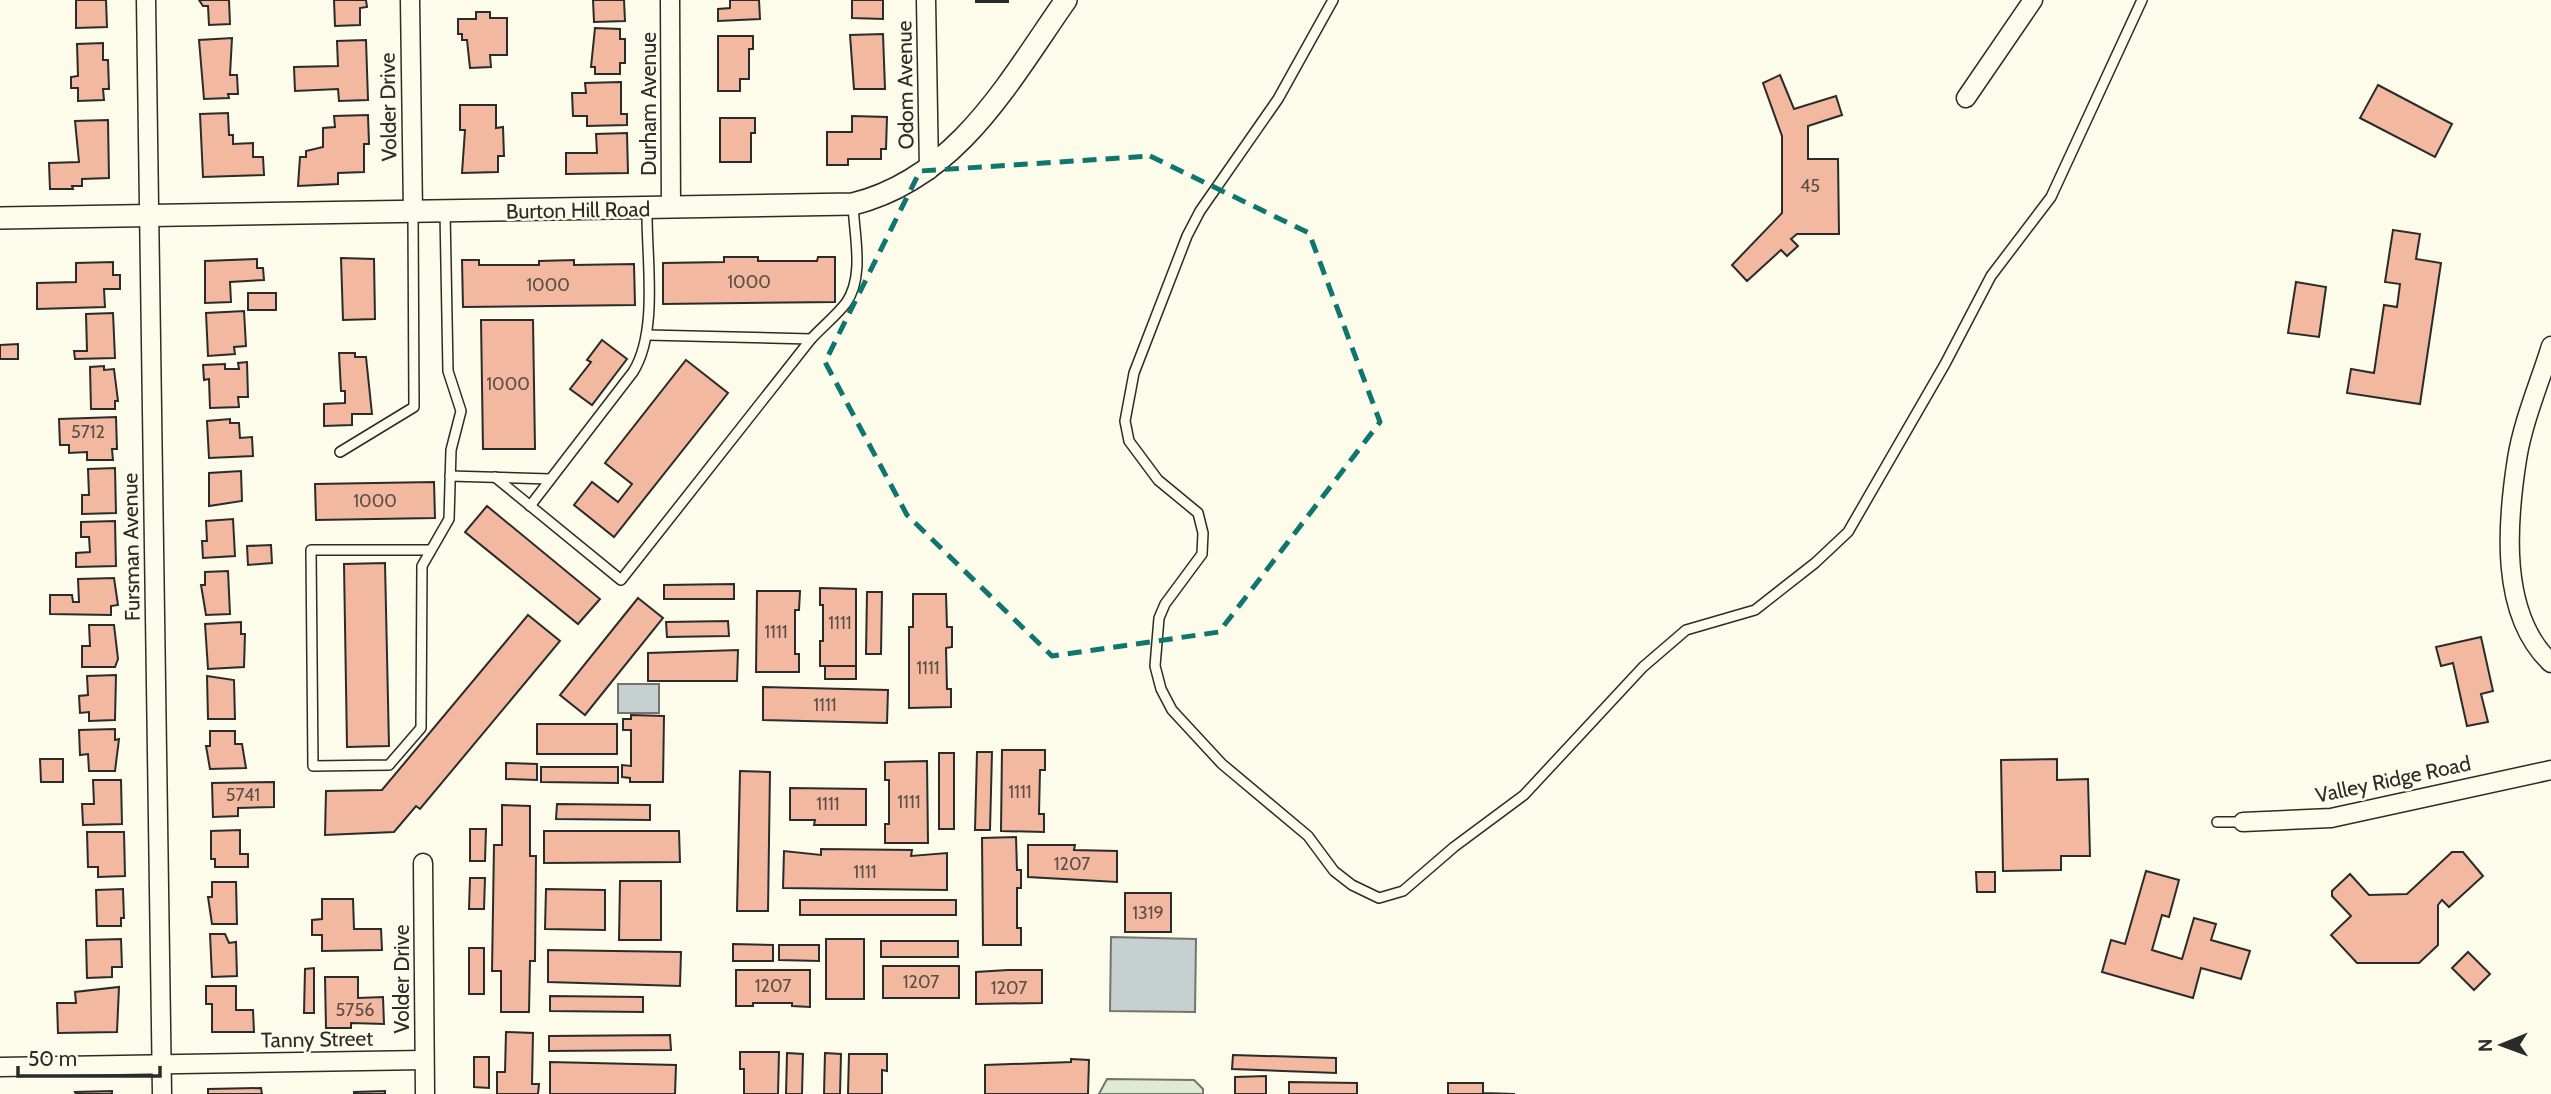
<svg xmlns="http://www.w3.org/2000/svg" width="2551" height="1094" viewBox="0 0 2551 1094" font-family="Cabin,sans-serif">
<rect width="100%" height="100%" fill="#fdfbea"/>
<polygon fill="#deebd1" stroke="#74746e" stroke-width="2" points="1107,1079 1194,1080 1203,1089 1203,1094 1099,1094"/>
<g fill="#c7d0d0" stroke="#74746e" stroke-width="2">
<rect x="618" y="684" width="41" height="29"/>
<polygon points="1111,937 1196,939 1195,1012 1110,1011"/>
</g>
<g fill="#f2b8a0" stroke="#2b2b2b" stroke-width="2">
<polygon points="76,0 106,0 107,27 76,28"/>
<polygon points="199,0 229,0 230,24 209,25 208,6 203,6"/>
<polygon points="334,0 366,0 367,7 360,8 360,25 335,26"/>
<polygon points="593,0 624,0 625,21 594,22"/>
<polygon points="730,0 759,0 760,19 718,21 718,9 730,8"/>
<polygon points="852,0 883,0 883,19 852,18"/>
<rect x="976" y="0" width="32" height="2"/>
<polygon points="476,12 490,12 490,18 507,18 507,55 490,55 491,67 470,68 467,40 462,40 462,34 458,34 458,19 476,19"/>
<polygon points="595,28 620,29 620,39 625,39 625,63 620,63 620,74 595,74 595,67 591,67"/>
<polygon points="883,34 885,89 854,89 850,35"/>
<polygon points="718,36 753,36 753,49 749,49 749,79 740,79 740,91 718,91"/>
<polygon points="232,38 230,75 237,75 238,94 228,94 229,98 204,99 199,40"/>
<polygon points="366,40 368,100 339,101 338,89 295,91 294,67 338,66 337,41"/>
<polygon points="103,43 103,60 108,60 109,89 103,89 104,100 78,101 78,88 71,88 71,77 78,76 77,44"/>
<polygon points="1780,75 1794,109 1836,96 1842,115 1808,126 1808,159 1838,159 1839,234 1797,234 1791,239 1798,246 1787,256 1781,250 1747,281 1732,265 1782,213 1782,136 1763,83"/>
<polygon points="621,82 621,114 627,114 627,125 587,126 587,116 573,116 572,93 586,93 585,83"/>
<polygon points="2378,85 2452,124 2435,157 2360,118"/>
<polygon points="460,105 496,105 496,128 503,127 504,156 498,156 498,172 462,173 465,130 460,130"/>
<polygon points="228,113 229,135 233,135 233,144 253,143 253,157 263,157 264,175 203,177 200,114"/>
<polygon points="368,115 369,144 364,144 364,172 338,173 338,184 298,186 300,157 306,157 306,151 323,147 323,128 335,127 334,116"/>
<polygon points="852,116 887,117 886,149 881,149 881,159 848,159 848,165 827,165 827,132 852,132"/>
<polygon points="720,118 755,118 755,133 751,133 751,162 720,162"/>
<polygon points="108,120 109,178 82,179 82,186 72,186 73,189 50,189 49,163 79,162 75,121"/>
<polygon points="627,133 628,173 566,174 566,153 597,153 596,134"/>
<polygon points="2393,230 2420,234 2416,259 2441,263 2420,404 2347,393 2351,369 2374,373 2384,305 2397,307 2400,284 2385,282"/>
<polygon points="724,257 758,257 758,261 817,261 818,257 835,257 835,302 663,304 663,263 724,262"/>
<polygon points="341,258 374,259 375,319 343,320"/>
<polygon points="257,259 257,268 263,268 264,280 230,282 231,302 205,303 205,261"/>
<polygon points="462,260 479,260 479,265 539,265 539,261 574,260 574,265 634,264 635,305 463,307"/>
<polygon points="113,262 113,275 120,275 120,289 104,289 105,307 37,309 37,283 76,282 76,263"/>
<polygon points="2296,282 2326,287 2319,337 2288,333"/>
<rect x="248" y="293" width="28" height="17"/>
<polygon points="244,311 246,346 234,347 235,354 208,356 206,313"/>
<polygon points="113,313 115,358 75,359 74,351 87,351 86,314"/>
<polygon points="481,320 533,320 535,449 483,449"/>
<polygon points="602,340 627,359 592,405 570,389 591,362 587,360"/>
<polygon points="18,344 18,359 0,359 0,345"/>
<polygon points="339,353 355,353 355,357 366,357 372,414 352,414 352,425 324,426 324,404 345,403 345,391 341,391"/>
<polygon points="686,360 728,393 614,537 574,505 592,482 618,502 632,484 605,463"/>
<polygon points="247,362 248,397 238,397 239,407 210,408 209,379 204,380 203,365 225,364 225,369 239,369 238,363"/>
<polygon points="104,366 104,370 114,369 118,401 115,401 115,409 91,409 90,367"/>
<polygon points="116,417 117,449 112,449 113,460 87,460 87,452 69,453 69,445 60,445 59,419"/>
<polygon points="230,419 230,423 239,423 240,438 252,437 253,456 209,458 207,421"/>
<polygon points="115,468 116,513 82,514 82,495 89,495 88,469"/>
<polygon points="241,471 242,501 209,506 209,473"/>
<polygon points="434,482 435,518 316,520 315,484"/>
<polygon points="487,506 600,599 578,624 465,532"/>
<polygon points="233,519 235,556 203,558 202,541 207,541 206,521"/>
<polygon points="115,521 116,566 76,567 76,553 90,552 89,537 81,537 81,522"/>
<polygon points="271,545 272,563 248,565 247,546"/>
<polygon points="385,563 389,746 347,747 344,564"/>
<polygon points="228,571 230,614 206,615 201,585 205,585 205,572"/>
<polygon points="114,578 118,605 111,606 111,615 50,614 50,595 72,595 73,602 79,602 78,579"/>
<polygon points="734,584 734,599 664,599 664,585"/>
<polygon points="820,588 856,589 856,666 820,666 820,641 823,641 823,605 820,605"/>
<polygon points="757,591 800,591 799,610 795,610 795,654 799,654 799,672 756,672"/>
<polygon points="867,592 882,592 881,654 866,654"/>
<polygon points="913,594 946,594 947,627 952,627 952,647 946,648 947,689 951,689 951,707 909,708 909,627 913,627"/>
<polygon points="638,598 663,618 585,715 560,695"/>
<polygon points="528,615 560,641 420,809 416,806 394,832 325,835 326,791 382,790"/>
<polygon points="728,621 729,636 667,637 666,622"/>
<polygon points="241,622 241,634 245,634 244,667 208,669 205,624"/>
<polygon points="89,625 114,625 118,659 115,667 82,667 82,646 90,646"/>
<polygon points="2481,637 2493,691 2481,694 2488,722 2467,726 2453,663 2441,666 2436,647"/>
<polygon points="738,650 737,681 648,681 648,653"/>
<rect x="825" y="666" width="31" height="13"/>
<polygon points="116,675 115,720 89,721 89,712 80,713 79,696 88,695 87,676"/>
<polygon points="207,676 234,680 235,719 208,719"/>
<polygon points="763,687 888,690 887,723 763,720"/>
<polygon points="631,715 664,716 663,782 630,782 630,778 622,777 622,765 631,766 631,730 623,730 623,719 631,719"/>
<rect x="537" y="724" width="80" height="30"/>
<polygon points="115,729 115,740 119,739 115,771 89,771 88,754 80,755 79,730"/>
<polygon points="210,731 235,731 235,744 242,744 246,768 210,769 206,746 210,746"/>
<polygon points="1002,750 1045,750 1045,770 1040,770 1039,814 1044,814 1044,832 1001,831"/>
<polygon points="977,752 992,752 990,830 975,830"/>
<rect x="939" y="753" width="15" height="76"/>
<polygon points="40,759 63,759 63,782 41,782"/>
<polygon points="2057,759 2057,780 2088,779 2090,856 2061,856 2061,870 2003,871 2001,760"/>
<polygon points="927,761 928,843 885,843 885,824 889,824 889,780 885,780 885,762"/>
<polygon points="506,763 537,764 537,780 506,779"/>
<polygon points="541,767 618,767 618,783 541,782"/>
<polygon points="740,771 770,772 768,911 737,911"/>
<polygon points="93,780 121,780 122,824 83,825 82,804 94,804"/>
<polygon points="274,782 274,807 238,808 238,816 213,817 212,783"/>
<polygon points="790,788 866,789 866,825 814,825 815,820 790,820"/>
<polygon points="557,804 650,805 650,820 556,819"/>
<polygon points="502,805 530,806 530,856 536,856 535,961 530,961 529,1012 501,1012 501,971 492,971 494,845 502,845"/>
<polygon points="470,829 486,829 485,861 470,861"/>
<polygon points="240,830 240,854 248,854 248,867 215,867 215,859 211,859 211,831"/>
<polygon points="544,831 679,831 680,862 544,863"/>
<polygon points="87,832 124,832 125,876 98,877 98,867 88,867"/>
<polygon points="1016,837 1017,870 1021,870 1021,888 1017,888 1017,928 1021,928 1021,945 983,945 982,838"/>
<polygon points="1028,845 1075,845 1074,850 1117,851 1117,882 1028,877"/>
<polygon points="821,849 912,850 911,856 947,853 947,890 783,888 784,851 821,855"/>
<polygon points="2452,852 2463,852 2483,876 2449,907 2442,900 2438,905 2438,945 2419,963 2357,963 2331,935 2351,916 2332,896 2332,891 2350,874 2369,895 2407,894"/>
<polygon points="2146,871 2179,880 2169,917 2162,915 2152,950 2182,959 2194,918 2216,924 2211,940 2250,951 2241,979 2201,968 2193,998 2102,972 2111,940 2125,944"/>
<polygon points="1976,872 1995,872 1995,892 1977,892"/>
<polygon points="470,878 485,878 484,909 469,909"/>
<polygon points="620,881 661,881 661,940 619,940"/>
<polygon points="212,882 236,882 237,924 212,924 208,897 212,897"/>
<polygon points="123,889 124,918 121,918 121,926 97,926 96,890"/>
<polygon points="546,889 605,890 605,930 545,929"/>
<rect x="1125" y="893" width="46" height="39"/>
<polygon points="322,899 353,899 354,929 381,929 382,950 322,951 322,935 312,935 312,920 322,919"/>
<rect x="800" y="900" width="156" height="15"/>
<polygon points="210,934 225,934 229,943 236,942 237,976 212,977"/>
<polygon points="121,939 122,967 112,967 112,977 87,978 86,940"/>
<rect x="826" y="939" width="38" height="60"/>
<rect x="881" y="941" width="77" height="16"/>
<polygon points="733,944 773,945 773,961 733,961"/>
<polygon points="779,945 819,945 819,961 779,960"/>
<rect x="469" y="948" width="15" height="46"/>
<polygon points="548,950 681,952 680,986 548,982"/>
<polygon points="2468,952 2490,974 2474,990 2452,968"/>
<rect x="883" y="966" width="76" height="32"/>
<polygon points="314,968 314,1013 304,1013 305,969"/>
<polygon points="736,970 810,970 810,1007 792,1006 792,1003 753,1003 753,1006 736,1006"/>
<polygon points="1008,970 1042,970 1042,1003 976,1004 976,972"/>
<polygon points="325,977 358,977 358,998 383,997 384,1024 351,1023 351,1028 326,1028"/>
<polygon points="206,986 236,986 236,1010 253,1010 254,1032 212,1032 212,1004 206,1004"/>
<polygon points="119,987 117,1032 58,1033 57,1003 76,1003 75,992"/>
<polygon points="550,996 643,997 643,1012 550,1011"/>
<polygon points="506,1032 533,1033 532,1084 539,1084 538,1094 497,1094 497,1072 505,1072"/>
<polygon points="670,1035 671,1050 549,1051 549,1036"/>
<polygon points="740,1052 779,1052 778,1094 744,1094 744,1069 740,1069"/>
<polygon points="787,1053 803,1054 802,1094 786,1094"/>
<polygon points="825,1053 841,1054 840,1094 824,1094"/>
<polygon points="849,1054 887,1054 887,1071 882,1070 882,1094 848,1094"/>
<polygon points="1233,1055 1336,1058 1336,1073 1232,1069"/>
<polygon points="474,1057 489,1057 489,1088 474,1087"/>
<polygon points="1071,1059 1089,1060 1088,1094 985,1094 985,1065 1071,1062"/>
<polygon points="550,1062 676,1065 675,1094 550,1094"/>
<polygon points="1266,1076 1266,1094 1235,1094 1235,1077"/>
<polygon points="1289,1082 1357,1083 1357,1094 1289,1094"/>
<polygon points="1448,1083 1483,1083 1483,1093 1515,1094 1448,1094"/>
<polygon points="261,1088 262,1094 208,1094 208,1089"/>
<polygon points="112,1091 112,1094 76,1094 75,1092"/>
<polygon points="385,1091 385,1094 354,1094 354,1092"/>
</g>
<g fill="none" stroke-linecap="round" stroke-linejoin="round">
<g stroke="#2b2b2b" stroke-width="12">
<g id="service">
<polyline points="1333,0 1278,99 1200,211 1187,236 1134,373 1125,421 1129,441 1158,480 1198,513 1203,533 1202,554 1165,604 1159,618 1155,666 1161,689 1172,710 1222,764 1308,836 1334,871 1352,885 1379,898 1403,891 1454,847 1524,795 1643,667 1686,630 1755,610 1815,563 1848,532 1945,364 1991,276 2051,197 2142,0"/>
<path d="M647 335 811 339C822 327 836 316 846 303 865 276 854 235 853 204"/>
<polyline points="340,452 414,407 413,213"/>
<polyline points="450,476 550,479"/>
<polyline points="495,477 621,580 811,339"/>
<path d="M530 506 633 372C659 331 646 256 647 208"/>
<polyline points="431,550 311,550 313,766 389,765 421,728 422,566 449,519 451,450 461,411 448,371 445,212"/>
<polyline points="2217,822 2243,822"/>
</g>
</g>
<g stroke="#2b2b2b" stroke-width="21">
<g id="minor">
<polyline points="146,0 162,1094"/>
<polyline points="410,0 413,213"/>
<polyline points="670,0 671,208"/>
<polyline points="926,0 929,170"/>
<polyline points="1966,98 2033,0"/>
<path d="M2551 346C2540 382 2523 421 2517 459 2507 523 2499 614 2551 663"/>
<polyline points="2243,822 2331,818 2551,770"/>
<polyline points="423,863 425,1094"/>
<polyline points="0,1067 424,1060"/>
</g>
</g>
<g stroke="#2b2b2b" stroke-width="24">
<path id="tertiary" d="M0 218 853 204C957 178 1008 83 1066 0"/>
</g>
<use href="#service" stroke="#fdfbea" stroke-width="9"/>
<use href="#minor" stroke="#fdfbea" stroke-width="18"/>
<use href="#tertiary" stroke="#fdfbea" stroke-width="21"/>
</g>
<path fill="none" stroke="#0f766e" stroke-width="5" stroke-dasharray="14 9" stroke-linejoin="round" d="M1150 156 1309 233 1380 422 1219 632 1052 656 907 515 825 362 920 171Z"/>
<g text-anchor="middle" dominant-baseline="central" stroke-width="5" stroke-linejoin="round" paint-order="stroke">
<g font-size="18" fill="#5d4e48">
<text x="1810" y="186">45</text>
<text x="749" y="282">1000</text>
<text x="548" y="285">1000</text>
<text x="508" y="384">1000</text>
<text x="88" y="432">5712</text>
<text x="375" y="501">1000</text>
<text x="840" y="623">1111</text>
<text x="776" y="632">1111</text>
<text x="928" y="668">1111</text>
<text x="825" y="705">1111</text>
<text x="1020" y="792">1111</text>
<text x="243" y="795">5741</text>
<text x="909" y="802">1111</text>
<text x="828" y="804">1111</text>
<text x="1072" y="864">1207</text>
<text x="865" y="872">1111</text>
<text x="1148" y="913">1319</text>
<text x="921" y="982">1207</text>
<text x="773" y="986">1207</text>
<text x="1009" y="988">1207</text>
<text x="355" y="1010">5756</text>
</g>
<g font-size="21" fill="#2b2b2b" stroke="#fdfbea">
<text transform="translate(905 85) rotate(-91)">Odom Avenue</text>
<text transform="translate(648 104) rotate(-90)">Durham Avenue</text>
<text transform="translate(388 107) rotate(-91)">Volder Drive</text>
<text transform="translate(578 210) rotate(-1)">Burton Hill Road</text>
<text transform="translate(131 547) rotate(-91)">Fursman Avenue</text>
<text transform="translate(2393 779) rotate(-12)">Valley Ridge Road</text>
<text transform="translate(401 979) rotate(-90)">Volder Drive</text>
<text transform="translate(317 1039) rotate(-1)">Tanny Street</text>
</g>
</g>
<g transform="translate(2502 1045) rotate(269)" stroke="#fdfbea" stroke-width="5" paint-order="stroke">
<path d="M0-5L12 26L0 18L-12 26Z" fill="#2b2b2b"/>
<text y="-10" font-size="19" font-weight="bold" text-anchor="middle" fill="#2b2b2b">N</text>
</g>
<path d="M18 1066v10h142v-10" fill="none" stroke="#2b2b2b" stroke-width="3.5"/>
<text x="28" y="1066" font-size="21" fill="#2b2b2b" stroke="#fdfbea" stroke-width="5" paint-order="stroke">50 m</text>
</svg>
